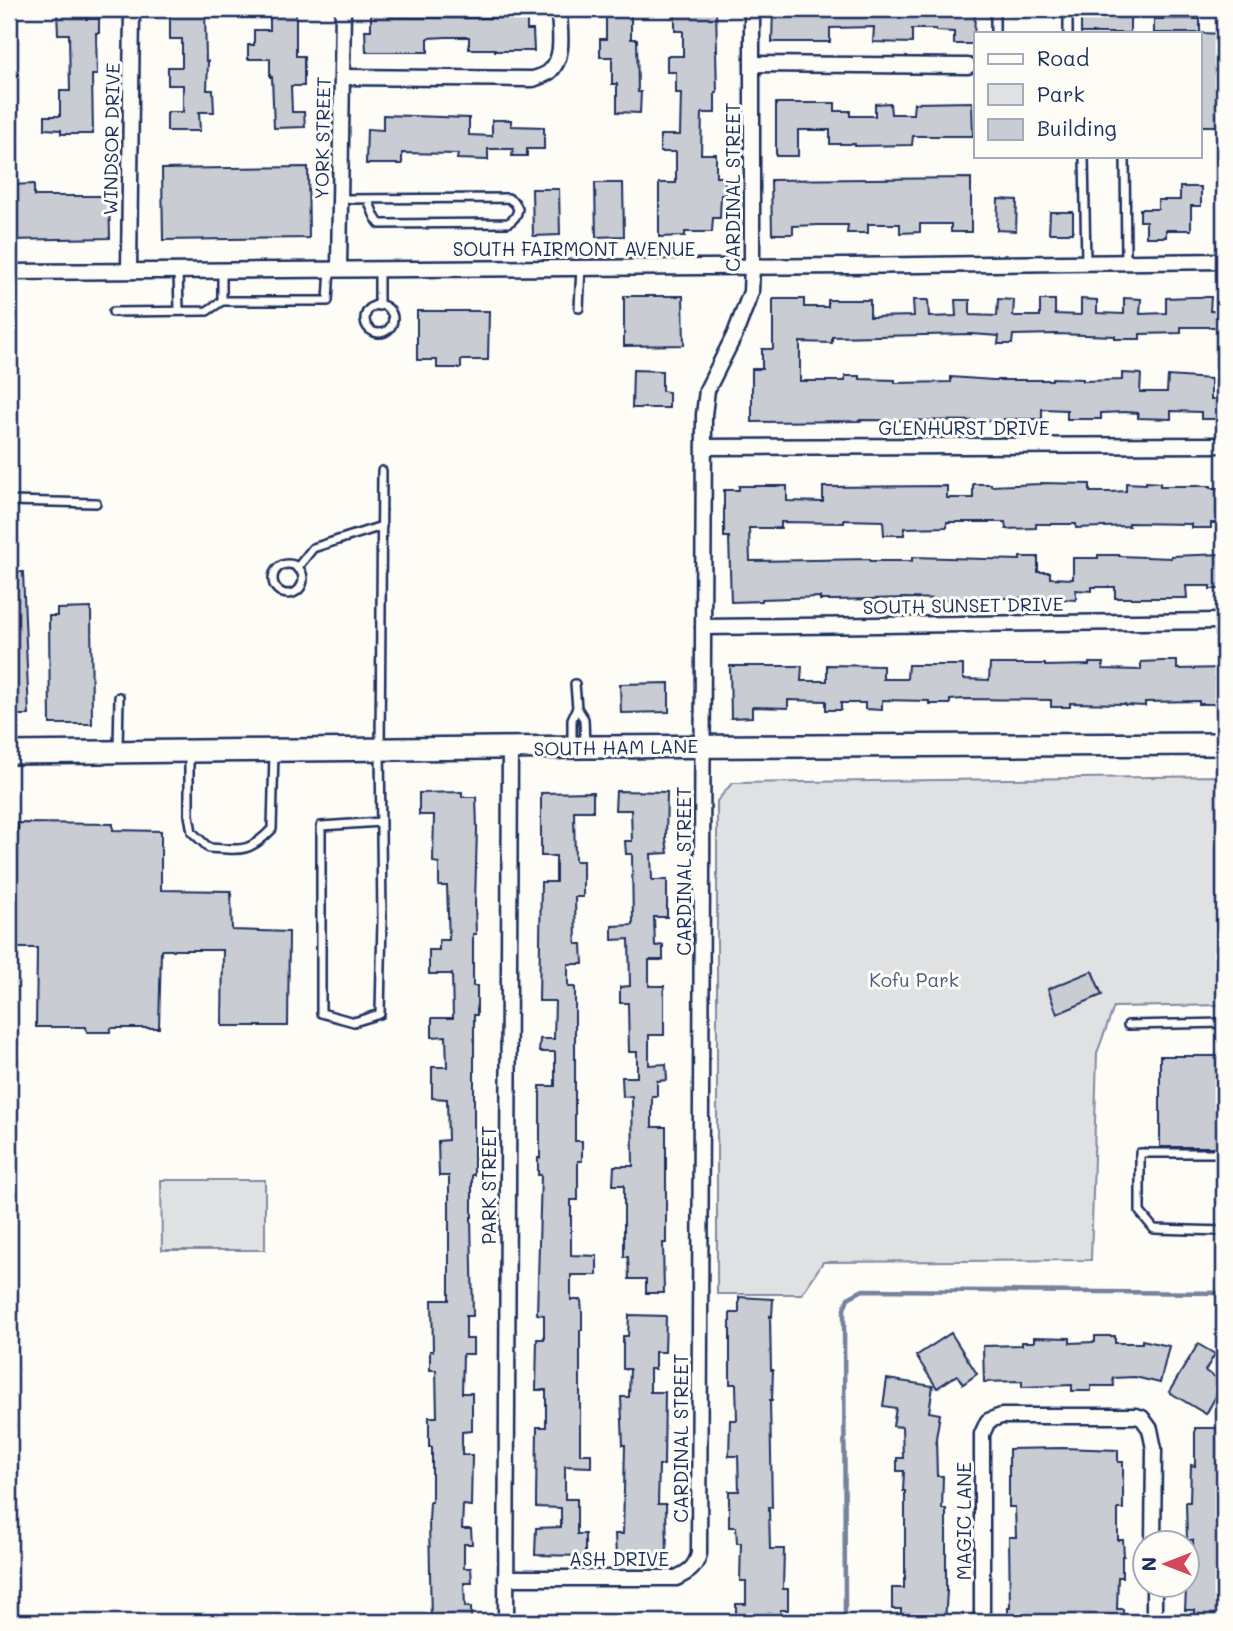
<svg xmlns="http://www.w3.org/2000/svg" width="1233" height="1631" viewBox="0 0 1233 1631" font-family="Mali,sans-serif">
<rect width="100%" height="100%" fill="#fdfcf7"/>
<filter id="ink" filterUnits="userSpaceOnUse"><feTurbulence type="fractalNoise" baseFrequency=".0143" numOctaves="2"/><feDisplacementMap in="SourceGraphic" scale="14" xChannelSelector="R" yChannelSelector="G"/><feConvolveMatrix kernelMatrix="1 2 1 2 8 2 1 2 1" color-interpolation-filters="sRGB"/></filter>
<g filter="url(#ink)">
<g fill="#e0e1e3" stroke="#7e88a0" stroke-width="2">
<polygon points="1224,776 1224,1005 1114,1007 1097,1053 1091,1260 823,1262 802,1294 717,1294 717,801 732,783"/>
<polygon points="161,1180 265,1180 265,1250 162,1250"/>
</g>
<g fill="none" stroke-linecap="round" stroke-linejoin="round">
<polyline stroke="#76819c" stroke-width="4.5" points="845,1622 844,1309 848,1298 863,1290 1224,1293"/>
</g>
<g fill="#c9ccd3" stroke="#1b2f5e" stroke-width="2">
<polygon points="65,9 86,9 86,19 99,19 99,33 96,33 97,75 92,75 93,134 61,134 61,130 45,129 45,116 60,116 60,91 70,91 69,34 58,34 57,13 65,12"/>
<polygon points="170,9 205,9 206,61 208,61 207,90 213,90 214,112 199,112 200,131 167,131 167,112 183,112 183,85 168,85 168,67 182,67 182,39 170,39"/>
<polygon points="270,9 296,9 296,56 304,56 304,86 291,86 292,112 304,112 305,127 274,128 272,77 270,77 270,59 248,59 248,45 254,45 254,30 270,30"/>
<polygon points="371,9 390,9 391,17 451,18 507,18 507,9 527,9 527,30 533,30 534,51 495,51 495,49 469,49 469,37 446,37 428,38 428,52 366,52 365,30 371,30"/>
<polygon points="606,9 631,9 631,39 637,39 638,92 641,92 640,113 617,112 617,84 612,84 612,57 600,57 600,39 606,39"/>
<polygon points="677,9 716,9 717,51 716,51 717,93 715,93 715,113 702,113 701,154 716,154 716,177 725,177 725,195 721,195 720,218 713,218 712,232 685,232 685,236 659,237 659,183 676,183 676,152 660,152 660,135 680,135 681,93 676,93 676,72 667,72 667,56 683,56 683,31 675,31 675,14 677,14"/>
<polygon points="773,9 975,9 974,44 954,44 954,32 936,31 936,29 912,29 912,43 873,42 874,27 830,28 830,42 772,42"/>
<rect x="1081" y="13" width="49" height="20"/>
<rect x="1154" y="19" width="46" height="14"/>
<polygon points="1200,33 1224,34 1224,126 1200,126"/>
<polygon points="972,102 973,136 913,136 912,145 855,146 855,144 830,144 830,130 798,130 798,156 776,156 776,103 835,103 835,111 850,111 850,116 875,116 875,104 890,103 891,114 913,114 914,103"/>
<polygon points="383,115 469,118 469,135 492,136 492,120 511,120 511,126 544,127 544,149 527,149 527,156 512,156 513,149 488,149 488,160 457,159 458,154 402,153 402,164 366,164 367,129 383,130"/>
<polygon points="308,167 309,238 163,240 162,169"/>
<polygon points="971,178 971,232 951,232 951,224 920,224 920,232 900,233 900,224 868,224 868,233 847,233 848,225 819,225 793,226 793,234 772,234 771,180"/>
<polygon points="595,183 623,183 624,236 596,237"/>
<polygon points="34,184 34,196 109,196 110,238 9,240 9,185"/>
<polygon points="1180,187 1201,187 1201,206 1191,206 1191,230 1166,230 1166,237 1146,237 1146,221 1140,221 1140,209 1158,209 1158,200 1180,200"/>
<polygon points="532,189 559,189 560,235 533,236"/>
<polygon points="998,199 1017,200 1016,231 997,230"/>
<polygon points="1050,212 1073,212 1073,233 1049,233"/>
<polygon points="624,296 683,296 684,345 624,346"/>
<polygon points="1194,297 1211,297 1210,311 1224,311 1224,327 1181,327 1181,333 1140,334 1140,339 1115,339 1115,336 1055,334 1013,335 1012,344 998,344 999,336 971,334 832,337 832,343 800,342 800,381 845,381 845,376 860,376 860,379 895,380 895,383 951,382 951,377 993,380 1052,380 1052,378 1083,379 1083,381 1122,380 1122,373 1141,374 1140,392 1167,392 1168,376 1211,379 1211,399 1222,399 1222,419 1201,419 1201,412 1171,411 1171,419 1138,418 1138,413 1125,412 1101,413 1101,419 1067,419 1067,410 1042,409 1042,419 1004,419 1004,421 860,420 860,421 752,422 752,369 762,369 762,349 773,349 773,299 804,299 804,307 828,307 828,300 870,300 870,317 914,316 913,300 928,300 929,317 956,316 955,300 970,300 970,315 997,316 998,299 1014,300 1013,316 1040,316 1040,300 1055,300 1055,314 1081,315 1081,299 1097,300 1097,313 1124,314 1124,298 1141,299 1140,314 1166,313 1166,298"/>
<polygon points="417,311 489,311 488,360 461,360 461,368 437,368 437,360 417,360"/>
<polygon points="633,370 662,371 662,391 669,392 669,408 632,408"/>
<polygon points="1146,482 1160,483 1160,486 1211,486 1211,488 1224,488 1224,523 1211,523 1211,528 1191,528 1191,524 1129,523 1129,526 1076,528 1076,524 1036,524 1036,528 1006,529 1005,522 947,522 947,527 904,528 904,535 884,535 883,521 844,520 844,523 781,522 781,528 749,528 750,561 870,559 870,561 912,561 912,557 1020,560 1020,557 1038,557 1038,572 1050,572 1050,578 1073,579 1073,558 1098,558 1098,555 1119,555 1119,556 1171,558 1171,556 1224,554 1224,589 1210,589 1210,586 1186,586 1187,598 1115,598 1115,587 1092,587 1092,591 1076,590 1076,600 1061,599 1061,598 976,598 976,600 906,598 835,600 820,600 820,597 762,599 762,601 731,602 729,537 724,537 724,490 739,490 739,486 787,486 787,501 823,502 823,487 947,486 947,498 973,498 973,484 991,484 991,486 1041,484 1041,483 1090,484 1090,492 1111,492 1126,491 1126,483 1146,484"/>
<polygon points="9,572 23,572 29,715 9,715"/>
<polygon points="91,608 92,724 50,724 49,616 57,616 57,609"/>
<polygon points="1162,661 1177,661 1177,669 1224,668 1224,704 1199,704 1199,701 1145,702 1145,706 1125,705 1125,704 1070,703 1070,707 1051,707 1051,700 963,699 950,700 950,704 929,704 929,701 882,700 882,710 865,709 865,703 841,703 841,710 826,710 826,701 788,700 788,708 752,707 752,717 731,718 730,666 802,666 801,681 827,681 827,665 883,666 883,679 907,679 908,665 963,665 963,679 989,680 990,664 1045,664 1045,666 1089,665 1089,663 1103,663 1103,669 1141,670 1141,662"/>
<polygon points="669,683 669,712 621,713 620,684"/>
<polygon points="616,791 667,792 666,839 668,853 651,854 652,880 667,880 667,917 654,917 655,946 663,945 663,960 649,960 649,986 664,986 664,1035 649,1035 649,1065 666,1064 667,1080 657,1081 657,1096 652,1096 652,1127 666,1127 666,1243 663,1243 664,1293 646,1293 646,1279 629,1279 628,1257 624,1257 624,1185 613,1185 614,1166 633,1166 632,1096 623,1097 622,1077 637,1077 637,1052 629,1052 628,1003 620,1003 620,987 630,986 629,939 612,940 612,926 633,925 632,854 626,854 625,841 632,841 631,810 615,810"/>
<polygon points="462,792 462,797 476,797 477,828 475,903 476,934 473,934 473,986 477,986 477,1015 474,1015 474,1175 472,1175 472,1217 471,1217 473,1316 466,1316 466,1339 473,1339 473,1354 463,1354 462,1393 472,1393 472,1431 462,1432 462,1455 472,1455 471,1506 463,1505 462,1529 471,1529 472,1544 464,1544 464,1568 471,1568 472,1583 464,1583 465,1607 471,1607 471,1622 431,1622 429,1521 430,1502 432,1502 432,1447 429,1447 429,1417 437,1417 436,1370 430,1370 430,1351 433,1351 432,1300 449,1300 449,1176 439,1176 438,1141 448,1140 447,1099 432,1098 432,1067 447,1067 446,1036 432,1037 432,1018 453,1018 452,974 429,974 429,950 439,950 439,940 449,940 447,886 439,886 439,863 433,862 434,815 419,815 419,793"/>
<polygon points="593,792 593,811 574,811 575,861 583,861 583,897 575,897 576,944 582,944 583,964 568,964 568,987 575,987 575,1141 582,1141 582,1161 578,1161 578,1200 571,1200 571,1255 597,1256 597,1275 571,1275 571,1300 581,1300 582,1313 582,1330 580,1330 580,1454 591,1454 591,1467 565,1466 565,1499 577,1499 577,1534 585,1534 585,1556 535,1555 536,1528 561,1527 561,1508 536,1507 536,1502 537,1427 546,1427 546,1390 536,1390 537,1339 544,1339 544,1315 537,1314 541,1175 538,1175 538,1158 540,1158 540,1086 555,1086 555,1052 539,1052 540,1039 554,1039 555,1001 539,1001 541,882 556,882 556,856 541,856 541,793"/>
<polygon points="18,823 113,824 113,830 161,831 161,890 231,891 232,930 289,932 288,1026 222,1026 223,950 161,950 159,1028 111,1028 110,1032 87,1032 86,1027 36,1027 37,948 9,948 9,829 18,829"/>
<polygon points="1092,971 1102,995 1057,1014 1048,989"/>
<rect x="1160" y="1056" width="64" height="91"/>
<polygon points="739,1297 773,1299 772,1317 770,1316 771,1370 773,1370 772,1400 770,1400 772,1507 769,1507 770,1549 784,1549 783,1589 788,1589 788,1610 780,1610 780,1622 736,1621 736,1604 746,1604 746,1581 740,1581 741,1543 737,1543 736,1527 729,1527 729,1491 739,1491 738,1456 729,1456 730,1420 737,1420 736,1384 730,1384 730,1313 739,1313"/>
<polygon points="629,1315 666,1316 665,1352 655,1352 655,1369 650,1369 650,1392 665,1392 664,1465 659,1465 658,1504 666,1504 667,1556 616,1557 615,1534 623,1534 625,1445 623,1445 621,1397 629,1397 630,1369 623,1369 623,1336 628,1336"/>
<polygon points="951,1333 977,1374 963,1384 957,1375 937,1388 916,1356"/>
<polygon points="1095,1336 1115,1336 1115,1343 1142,1343 1142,1340 1169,1346 1160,1383 1135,1377 1113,1378 1114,1386 1091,1386 1091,1391 1072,1391 1072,1385 1022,1387 1022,1381 984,1382 983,1346 1022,1345 1022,1342 1034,1342 1034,1337 1070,1338 1070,1343 1095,1342"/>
<polygon points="1198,1344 1215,1354 1205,1371 1224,1382 1206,1414 1169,1392"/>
<polygon points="887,1379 933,1386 929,1412 940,1414 936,1438 937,1476 943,1476 942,1509 946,1509 946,1591 947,1591 945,1622 901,1622 901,1609 892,1609 892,1588 904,1588 904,1579 905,1579 905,1491 903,1491 904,1471 897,1471 897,1458 903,1458 902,1427 893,1426 896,1408 883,1406"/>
<polygon points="1195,1428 1224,1428 1224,1622 1195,1622 1195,1610 1185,1610 1187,1569 1194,1569 1193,1540 1187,1540 1186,1502 1190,1502 1191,1465 1195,1466"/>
<polygon points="1062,1448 1118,1450 1118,1462 1123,1462 1123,1509 1118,1509 1118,1540 1123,1540 1124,1556 1122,1556 1122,1577 1118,1577 1117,1609 1123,1609 1123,1622 1008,1622 1008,1608 1010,1608 1009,1537 1016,1537 1015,1507 1009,1507 1009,1449"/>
</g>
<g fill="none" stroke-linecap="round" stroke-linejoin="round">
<g stroke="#1b2f5e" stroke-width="12">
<g id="lane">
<polyline points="995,33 995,12 998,9"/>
<polyline points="1068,33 1068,9"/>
<polyline points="1084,156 1086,263"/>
<polyline points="1125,156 1126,262"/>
<path d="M340 199 508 198 515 203 518 209C517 216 514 220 508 223L380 224C373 217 372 208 368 200"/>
<polyline points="379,268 379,306"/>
<polyline points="178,270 179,311"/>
<polyline points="222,270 222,301"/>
<circle cx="379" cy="319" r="14"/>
<polyline points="579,308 581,267"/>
<polyline points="113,312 207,311 222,301 328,301 330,268"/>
<polyline points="9,501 96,503"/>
<circle cx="288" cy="579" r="15"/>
<polyline points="297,568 313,548 382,526"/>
<polyline points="575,684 577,708 584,719 585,746"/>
<polyline points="572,744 572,719 577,708"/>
<polyline points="118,749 119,697"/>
<path d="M189 755V815L192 832 209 848C241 850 249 853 272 829L274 752"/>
<polyline points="381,822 321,826 321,1013 354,1022 380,1014 382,918 380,749 382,471"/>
<polyline points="1128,1025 1224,1023"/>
<polyline points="1224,1153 1140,1153 1140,1212 1154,1229 1224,1231"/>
</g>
</g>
<g stroke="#1b2f5e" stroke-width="19">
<g id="street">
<polyline points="752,64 968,66"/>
<path d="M343 77 533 79C539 77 545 75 549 72 566 58 559 28 559 9"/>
<polyline points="339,268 343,9"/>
<polyline points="129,270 132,9"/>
<polyline points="9,272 846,266 1224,261"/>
<polyline points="704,447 1224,445"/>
<polyline points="703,627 1224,621"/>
<path d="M506 1578H676C689 1572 695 1568 699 1554L704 415 707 390 735 334 751 292 752 266V9"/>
<polyline points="1154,1586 1154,1622"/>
<polyline points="506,1622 510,748"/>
<polyline points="982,1622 982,1434 988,1421 1001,1416 1136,1416 1142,1418 1150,1429 1154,1449 1153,1544"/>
</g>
</g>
<g stroke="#1b2f5e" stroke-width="26">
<polyline id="secondary" points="9,753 585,747 1224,744"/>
</g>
<use href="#lane" stroke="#fdfcf7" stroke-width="7"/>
<use href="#street" stroke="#fdfcf7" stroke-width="14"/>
<use href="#secondary" stroke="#fdfcf7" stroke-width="21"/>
</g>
</g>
<g text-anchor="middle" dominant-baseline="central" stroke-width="6" stroke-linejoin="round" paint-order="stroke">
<g font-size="19" fill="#1b2f5e" stroke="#fdfcf7">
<text transform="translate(322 138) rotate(-89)">YORK STREET</text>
<text transform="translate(111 139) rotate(-89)">WINDSOR DRIVE</text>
<text transform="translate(732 187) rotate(-90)">CARDINAL STREET</text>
<text x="574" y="248">SOUTH FAIRMONT AVENUE</text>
<text x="964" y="427">GLENHURST DRIVE</text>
<text transform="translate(963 605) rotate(-1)">SOUTH SUNSET DRIVE</text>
<text transform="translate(616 747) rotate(-1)">SOUTH HAM LANE</text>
<text transform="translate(683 871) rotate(-90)">CARDINAL STREET</text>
<text transform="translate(488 1185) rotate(-90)">PARK STREET</text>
<text transform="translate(680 1438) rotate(-90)">CARDINAL STREET</text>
<text transform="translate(963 1521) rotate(-90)">MAGIC LANE</text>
<text x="619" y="1558">ASH DRIVE</text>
</g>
<g font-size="19" fill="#4c5c7f" stroke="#fdfcf7">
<text x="914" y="979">Kofu Park</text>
</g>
</g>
<rect width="1233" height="1631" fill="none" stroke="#fdfcf7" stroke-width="35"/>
<rect x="18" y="18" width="1198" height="1596" fill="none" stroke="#1b2f5e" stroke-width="2.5" filter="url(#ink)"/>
<rect x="974" y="32" width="228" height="126" fill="#fdfcf7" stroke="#a3aaba" stroke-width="2"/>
<rect x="988" y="54" width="35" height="10" fill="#fdfcf7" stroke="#a3aaba" stroke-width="2"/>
<text x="1037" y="66" font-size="21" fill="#1b2f5e">Road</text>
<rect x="988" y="84" width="35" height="21" fill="#e0e1e3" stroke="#a3aaba" stroke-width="2"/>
<text x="1037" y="102" font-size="21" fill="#1b2f5e">Park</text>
<rect x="988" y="119" width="35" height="21" fill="#c9ccd3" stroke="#a3aaba" stroke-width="2"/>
<text x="1037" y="136" font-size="21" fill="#1b2f5e">Building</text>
<g transform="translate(1166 1564) rotate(270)"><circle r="33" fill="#fdfcf7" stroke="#a3aaba" stroke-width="2"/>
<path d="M0-5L12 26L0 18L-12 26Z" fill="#d1495b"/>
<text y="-10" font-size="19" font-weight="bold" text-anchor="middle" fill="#1b2f5e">N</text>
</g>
</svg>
